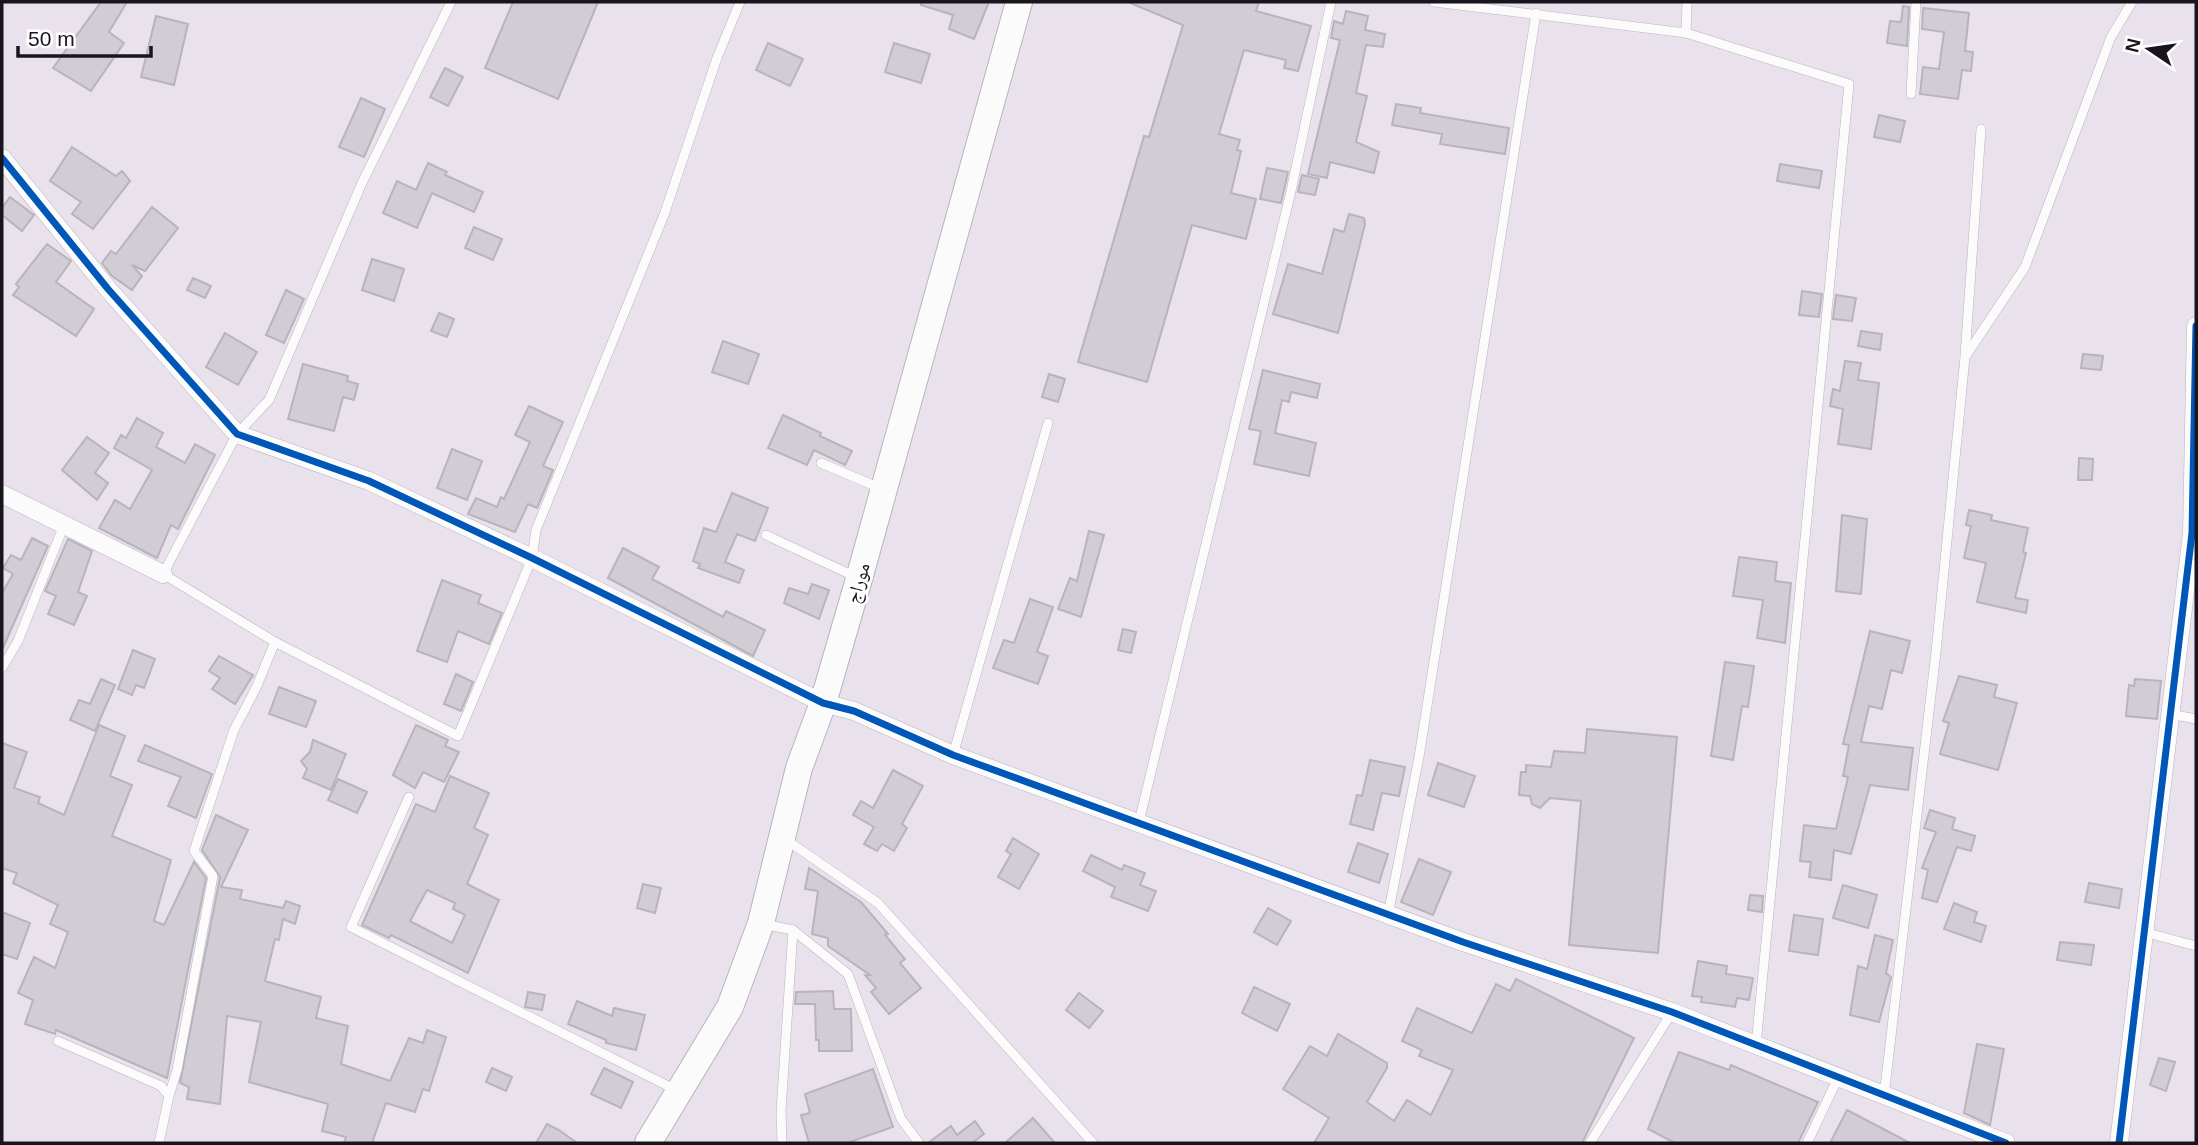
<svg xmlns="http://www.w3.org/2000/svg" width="2198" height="1145" viewBox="0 0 2198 1145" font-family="Arial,'Noto Naskh Arabic',sans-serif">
<rect width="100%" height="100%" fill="#e9e2ed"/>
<g fill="#d2ccd5" stroke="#b8b3bc" stroke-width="2" fill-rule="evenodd">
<polygon points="101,2 127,2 109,32 124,43 91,91 53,68"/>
<polygon points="513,2 598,2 558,99 485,68"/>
<polygon points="921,2 989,2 974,39 949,29 953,15 921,5"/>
<polygon points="1128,2 1259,2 1256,11 1311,26 1298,71 1284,68 1286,60 1244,50 1219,134 1240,140 1237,150 1241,151 1231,193 1256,199 1246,239 1192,225 1147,382 1078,362 1144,136 1149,137 1183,25"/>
<polygon points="1903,6 1909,7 1907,46 1887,43 1890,21 1901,22"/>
<polygon points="1923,8 1969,13 1965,51 1973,52 1971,71 1962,70 1958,99 1920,94 1923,67 1939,69 1944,32 1922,29"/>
<polygon points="1346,11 1368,16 1365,30 1385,34 1383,47 1366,45 1356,93 1367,96 1356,142 1379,152 1374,173 1330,162 1327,178 1308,174 1340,40 1331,38 1334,21 1343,24"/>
<polygon points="156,16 188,24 174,85 141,77"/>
<polygon points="768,43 803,59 790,86 756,70"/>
<polygon points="894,43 930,54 921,83 885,72"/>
<polygon points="445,68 463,77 448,106 430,97"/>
<polygon points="361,98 385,109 364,157 339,147"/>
<polygon points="1396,104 1421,108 1420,113 1509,128 1505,154 1440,144 1442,134 1392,125"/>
<polygon points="1879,115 1905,121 1900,142 1874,137"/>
<polygon points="72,147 116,176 122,171 130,181 93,229 72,214 81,202 50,181"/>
<polygon points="428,163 447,172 445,175 483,192 474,212 432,193 417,228 383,213 397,181 416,190"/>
<polygon points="1780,164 1822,171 1819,188 1777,181"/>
<polygon points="1267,168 1288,172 1281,203 1260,199"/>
<polygon points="1302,175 1319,179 1315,195 1298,192"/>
<polygon points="10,197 34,215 22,231 2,215 2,208"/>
<polygon points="152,207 178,228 145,271 132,265 142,276 132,290 112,276 102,263 111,251 116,254"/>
<polygon points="1349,214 1364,218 1365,224 1338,333 1273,314 1288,264 1322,274 1334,229 1344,232"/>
<polygon points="474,227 502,239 493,260 465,248"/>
<polygon points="47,244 71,261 56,282 94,309 76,336 13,295 19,287 16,284"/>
<polygon points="372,259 404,269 394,301 362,290"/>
<polygon points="193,278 211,286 205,298 187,290"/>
<polygon points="286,290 304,299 284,343 266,335"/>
<polygon points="1802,291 1822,294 1819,317 1799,315"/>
<polygon points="1836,295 1856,298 1852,321 1833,319"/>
<polygon points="439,313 454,319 447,337 431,331"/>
<polygon points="1861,331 1882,334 1880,350 1858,346"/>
<polygon points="225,333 257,352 238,385 206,367"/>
<polygon points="723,341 759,354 748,384 712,372"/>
<polygon points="2083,354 2103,356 2101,370 2081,368"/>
<polygon points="1845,361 1861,363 1858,380 1879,383 1871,449 1838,444 1843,409 1830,406 1833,389 1840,391"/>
<polygon points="303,364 348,376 347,381 358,384 354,400 343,397 334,431 288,419"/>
<polygon points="1263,370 1320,384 1317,398 1291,392 1289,402 1282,400 1275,433 1316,443 1309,476 1254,464 1261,431 1249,429"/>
<polygon points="1049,374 1065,379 1058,402 1042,397"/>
<polygon points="529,406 563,422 543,466 553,470 537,508 528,504 515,532 468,514 476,498 497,507 501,497 504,499 530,442 515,435"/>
<polygon points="783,415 821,433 820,436 852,451 845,465 814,450 807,465 768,448"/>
<polygon points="137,418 163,433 156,447 185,463 195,444 215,455 178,529 171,525 157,558 99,528 115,500 130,509 152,470 114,448 121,435 126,438"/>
<polygon points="87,437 109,453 95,473 108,483 97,500 62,470"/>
<polygon points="452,449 482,461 467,500 437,488"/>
<polygon points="2079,458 2093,459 2092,480 2078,480"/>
<polygon points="732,493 768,508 755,541 737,534 725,562 744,570 739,583 698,568 700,564 693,561 704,528 716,532"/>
<polygon points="1969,510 1992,515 1991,520 2028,528 2023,552 2026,553 2015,598 2028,600 2026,613 1977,602 1986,563 1964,558 1971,526 1966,525"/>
<polygon points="1842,515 1867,519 1861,594 1836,591"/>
<polygon points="1089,531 1104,535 1081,617 1058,609 1070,578 1077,581"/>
<polygon points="32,538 48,546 2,650 2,593 13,574 3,568 11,555 21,560"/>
<polygon points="68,539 92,551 78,592 87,596 74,625 48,614 56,596 45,591"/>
<polygon points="623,548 659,567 652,579 723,617 726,611 765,630 753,656 608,578"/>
<polygon points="1739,557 1777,562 1775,581 1791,583 1785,643 1757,638 1763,600 1733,596"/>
<polygon points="442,580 481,595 478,603 502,613 489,644 458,631 447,662 417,651"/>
<polygon points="812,584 829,590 819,619 784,603 789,588 808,594"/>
<polygon points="1030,599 1053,607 1037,652 1048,656 1038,684 993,668 1004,640 1014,643"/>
<polygon points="1123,629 1136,632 1131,653 1118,650"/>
<polygon points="1870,631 1910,641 1902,673 1891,670 1882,709 1869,706 1861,742 1913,748 1908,790 1870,785 1851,854 1834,850 1831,880 1809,877 1811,862 1800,861 1804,825 1836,829 1848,777 1843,776 1849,745 1843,744"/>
<polygon points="133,650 155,659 144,688 136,685 132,695 118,689"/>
<polygon points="219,656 253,675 235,704 212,689 220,678 209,671"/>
<polygon points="1725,662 1754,666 1748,707 1742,706 1733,760 1711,756"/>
<polygon points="456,674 473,682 461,711 444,704"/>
<polygon points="1959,676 1997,685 1994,697 2017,703 1998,770 1940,754 1949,723 1943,721"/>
<polygon points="101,679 115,685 95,731 70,720 79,700 90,704"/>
<polygon points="2135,679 2161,681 2157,719 2126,716 2129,685 2134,686"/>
<polygon points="279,687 316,701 306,727 269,714"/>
<polygon points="99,725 125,736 110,776 132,785 112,836 171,860 154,921 164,925 194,862 206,878 167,1078 56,1030 55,1034 25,1024 33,1000 18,993 34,957 55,968 68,932 50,924 58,905 13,883 17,873 2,868 2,743 27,752 14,788 40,797 38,803 64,815"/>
<polygon points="416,725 448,740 445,746 459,752 444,782 423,772 415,788 393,775"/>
<polygon points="1587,729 1677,737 1658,953 1569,945 1581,801 1550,798 1540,808 1532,804 1530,796 1519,795 1521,772 1526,772 1526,765 1551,767 1554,751 1585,753"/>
<polygon points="313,740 346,754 331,790 303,778 307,769 301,761 310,752"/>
<polygon points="145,745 212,774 196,818 168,806 181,777 138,761"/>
<polygon points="1370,760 1405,767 1399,796 1382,793 1373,830 1350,824 1357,795 1362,796"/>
<polygon points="1438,763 1475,776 1464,807 1428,795"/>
<polygon points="893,770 923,786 902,824 907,828 894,851 882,844 877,851 864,844 874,827 853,815 861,801 873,808"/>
<path d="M450 776 489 793 474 828 488 835 467 884 499 900 468 973 391 935 389 938 362 925 416 804 435 812ZM427 890 455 903 453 909 465 915 452 943 410 921Z"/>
<polygon points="338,779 367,792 357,813 328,800"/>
<polygon points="1930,810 1955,818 1952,829 1975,836 1971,851 1957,847 1937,902 1922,898 1928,870 1922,868 1936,832 1924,828"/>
<polygon points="216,815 248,830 221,887 242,890 240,899 283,908 286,901 300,906 295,924 283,919 279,940 275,939 265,981 321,997 316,1018 348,1026 341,1064 390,1081 409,1038 423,1043 427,1030 446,1037 429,1091 423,1089 415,1112 386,1103 372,1143 344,1143 346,1137 322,1131 328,1104 249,1082 261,1022 227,1016 220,1104 187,1099 189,1087 180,1083 220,877 202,850"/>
<polygon points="1013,838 1039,854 1019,889 998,877 1011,854 1006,851"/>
<polygon points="1358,843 1388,854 1379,883 1348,872"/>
<polygon points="1091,855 1122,870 1124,865 1145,873 1140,885 1156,891 1148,911 1111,897 1115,887 1083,871"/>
<polygon points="1419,859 1451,872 1433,915 1401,902"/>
<polygon points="809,868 861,902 888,934 885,935 905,959 900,963 921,988 889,1014 871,992 876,988 865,975 870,975 828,946 828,938 812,934 818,891 805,889"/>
<polygon points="2089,883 2122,889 2119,908 2085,902"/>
<polygon points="643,884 661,888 655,913 637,908"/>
<polygon points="1843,885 1877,895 1868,928 1833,918"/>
<polygon points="1750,895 1763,896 1762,912 1748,910"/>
<polygon points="1954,903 1977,912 1974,922 1986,926 1981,942 1944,929"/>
<polygon points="1268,908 1291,921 1277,945 1254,932"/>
<polygon points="2,912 30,923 17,959 2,954"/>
<polygon points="1794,915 1823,919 1818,955 1789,951"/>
<polygon points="1875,935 1893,940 1886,973 1891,977 1879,1022 1850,1015 1858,966 1867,969"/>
<polygon points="2060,942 2094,945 2091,965 2057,960"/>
<polygon points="1698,961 1727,966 1726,974 1753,978 1749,1000 1737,998 1735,1007 1701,1002 1702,997 1692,996"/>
<polygon points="1516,979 1634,1038 1582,1143 1314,1143 1329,1118 1283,1089 1310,1046 1327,1056 1338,1034 1387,1063 1387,1068 1367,1102 1394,1121 1407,1100 1431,1115 1453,1070 1419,1056 1422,1050 1402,1041 1417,1008 1472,1033 1496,984 1510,991"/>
<polygon points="1254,987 1290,1004 1277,1031 1242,1013"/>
<polygon points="833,991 834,1009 851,1009 852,1051 819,1051 819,1040 816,1040 815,1004 795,1004 796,992"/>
<polygon points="528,992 545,995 542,1010 525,1007"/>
<polygon points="1079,993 1103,1011 1089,1028 1066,1010"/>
<polygon points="577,1001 612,1016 614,1008 645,1015 636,1050 606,1043 606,1040 568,1024"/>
<polygon points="1977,1044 2004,1049 1990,1125 1964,1113"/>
<polygon points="1679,1052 1729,1070 1731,1065 1818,1102 1798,1143 1675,1143 1648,1129"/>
<polygon points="2159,1058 2175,1062 2166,1091 2150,1085"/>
<polygon points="492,1068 512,1077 506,1091 486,1082"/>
<polygon points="604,1068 633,1082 621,1108 591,1094"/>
<polygon points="873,1069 893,1127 847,1143 809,1143 801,1115 810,1113 805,1094"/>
<polygon points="1847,1110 1910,1143 1830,1143"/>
<polygon points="1033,1118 1055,1143 1005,1143"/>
<polygon points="975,1121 984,1134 972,1143 928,1143 951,1126 957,1135"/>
<polygon points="547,1124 559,1130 577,1143 536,1143"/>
</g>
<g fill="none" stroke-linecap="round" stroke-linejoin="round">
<g stroke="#b9b4bd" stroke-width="10">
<g id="service">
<polyline points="1434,2 1686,33 1849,84 1756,1045"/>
<polyline points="1686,33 1687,2"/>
<polyline points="1911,94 1916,2"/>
<polyline points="1965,356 1981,129"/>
<polyline points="821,463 882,489"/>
<polyline points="766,535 858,578"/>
<polyline points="275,642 163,574 237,434 269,400 361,185 451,2"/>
<polyline points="2,668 18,641 64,525"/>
<polyline points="2170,714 2196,719"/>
<polyline points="953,755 1048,423"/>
<polyline points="409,797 351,927 676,1090"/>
<polyline points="1139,822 1291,191 1331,2"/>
<polyline points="785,839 878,903 1093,1143"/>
<polyline points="1388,915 1419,757 1536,13"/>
<polyline points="763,924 793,930 848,974 901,1119 919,1143"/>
<polyline points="2144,932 2196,946"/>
<polyline points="58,1041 161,1086 169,1096 159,1143"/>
<polyline points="169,1096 177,1070 213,876 194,851 234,730 256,688 275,642 458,736 532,558 536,530 664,215 717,58 740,2"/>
<polyline points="1884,1096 1936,652 1965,357 2025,267 2111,37 2132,2"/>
<polyline points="782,1143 781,1111 793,930"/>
<polyline points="1590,1143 1672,1012"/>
<polyline points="1807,1143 1838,1078"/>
</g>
</g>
<g stroke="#b9b4bd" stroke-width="19">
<g id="minor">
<polyline points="2,158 108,289 237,434 369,481 532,558 823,703 854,711 953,755 1463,942 1672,1012 2006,1143"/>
<polyline points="2,494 163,574"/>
<polyline points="2119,1143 2192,533 2196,326"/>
</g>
</g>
<g stroke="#b9b4bd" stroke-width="28">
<polyline id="secondary" points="648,1143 730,1007 761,923 799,768 823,703 859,579 1019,2"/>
</g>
<use href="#service" stroke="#fcfbfc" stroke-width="9"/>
<use href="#minor" stroke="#fcfbfc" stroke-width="18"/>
<use href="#secondary" stroke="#fcfbfc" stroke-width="26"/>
<g stroke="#fff" stroke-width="11">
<g id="cycleway">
<polyline points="2,158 108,289 237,434 369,481 532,558 823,703 854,711 953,755 1463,942 1672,1012 2006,1143"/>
<polyline points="2119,1143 2192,533 2196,326"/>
</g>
</g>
<use href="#cycleway" stroke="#0057b8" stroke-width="7"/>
</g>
<g text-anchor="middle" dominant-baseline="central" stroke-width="5" stroke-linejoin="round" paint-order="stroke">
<g font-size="19" fill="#19151c" stroke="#fff">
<text transform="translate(858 583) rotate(-74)">موراج</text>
</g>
</g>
<rect width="2198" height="1145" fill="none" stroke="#19151c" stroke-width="7"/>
<g transform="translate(2149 49) rotate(283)" stroke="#ffffff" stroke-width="5" paint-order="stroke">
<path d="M0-5L12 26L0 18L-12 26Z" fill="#19151c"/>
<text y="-10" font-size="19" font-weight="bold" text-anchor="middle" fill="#19151c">N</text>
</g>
<path d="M18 46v10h133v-10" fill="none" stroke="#19151c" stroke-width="3.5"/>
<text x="28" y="46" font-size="21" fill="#19151c" stroke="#ffffff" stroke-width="5" paint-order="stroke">50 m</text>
</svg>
